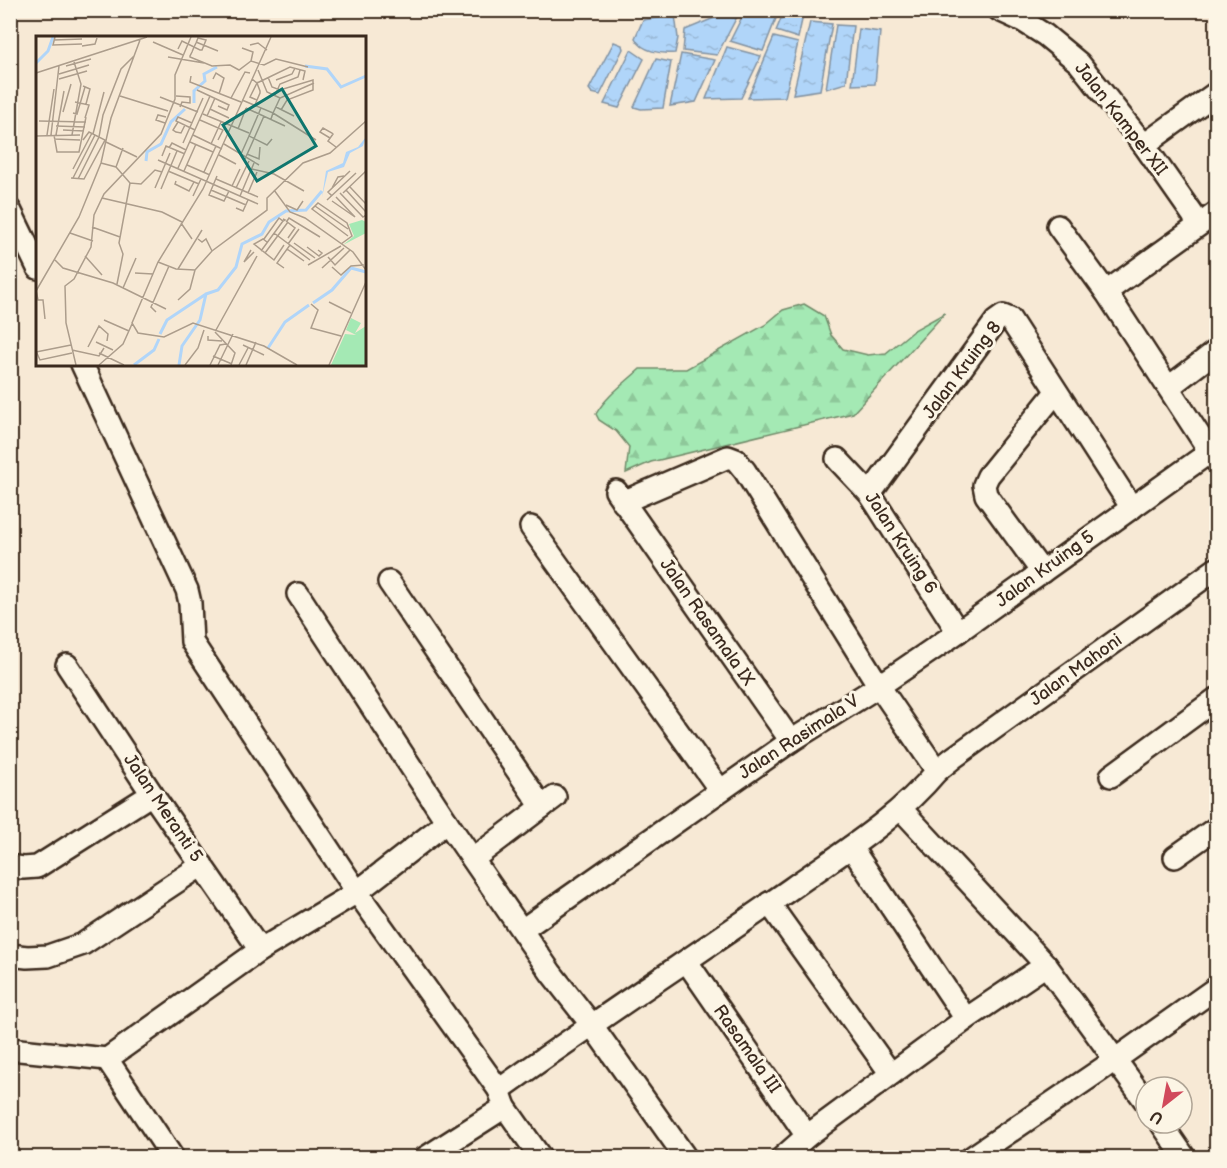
<svg xmlns="http://www.w3.org/2000/svg" width="1227" height="1168" viewBox="0 0 1227 1168" font-family="'Balsamiq Sans',sans-serif">
<defs>
<pattern id="forest-firs" width="22" height="20" patternUnits="userSpaceOnUse" patternTransform="scale(1.5)"><rect width="22" height="20" fill="#a4e9b4"/><path d="M5 1l3.5 6h-7zM16 11l3.5 6h-7z" fill="#8ec89a"/></pattern>
<pattern id="water-ripples" width="26" height="14" patternUnits="userSpaceOnUse" patternTransform="scale(1.5)"><rect width="26" height="14" fill="#b0d5f9"/><path d="M2 4q2-2 4 0t4 0M15 11q2-2 4 0t4 0" fill="none" stroke="#98b7d5"/></pattern>
</defs>
<rect width="100%" height="100%" fill="#f7e9d5"/>
<filter id="ink" filterUnits="userSpaceOnUse"><feTurbulence type="fractalNoise" baseFrequency=".0167" numOctaves="2"/><feDisplacementMap in="SourceGraphic" scale="12" xChannelSelector="R" yChannelSelector="G"/><feConvolveMatrix kernelMatrix="1 2 1 2 8 2 1 2 1" color-interpolation-filters="sRGB"/></filter>
<g filter="url(#ink)">
<path fill="url(#forest-firs)" stroke="#708a69" stroke-width="1.5" d="M804 304 824 316 831 335 843 349 868 355 886 353 914 330 945 313 853 413 651 462 626 473 629 447 616 431 599 420 596 414C606 396 625 383 640 369H686L765 325 783 310Z"/>
<g fill="url(#water-ripples)" stroke="#8191a1" stroke-width="1.5">
<polygon points="731,11 740,11 717,55 683,51 685,30"/>
<polygon points="745,11 779,11 763,51 730,41"/>
<polygon points="784,11 804,11 798,38 776,31"/>
<path d="M675 15 678 38 675 53C661 54 642 52 635 38L643 20Z"/>
<polygon points="810,22 832,24 820,90 793,94"/>
<polygon points="836,25 853,26 846,83 826,89"/>
<polygon points="859,29 880,32 875,84 852,85"/>
<polygon points="774,37 798,43 785,97 748,98"/>
<polygon points="614,42 622,45 623,49 600,95 592,93 589,89"/>
<polygon points="727,47 761,56 741,98 706,99"/>
<polygon points="631,50 644,59 619,108 604,104"/>
<polygon points="681,54 715,60 696,102 670,106"/>
<polygon points="656,59 671,62 663,108 641,109 634,107"/>
</g>
<g fill="none" stroke-linecap="round" stroke-linejoin="round">
<g stroke="#3b2a1e" stroke-width="26">
<g id="minor">
<polyline points="999,10 1023,21 1045,35 1079,63 1144,145 1193,215 1198,225"/>
<polyline points="1144,145 1216,93"/>
<polyline points="10,210 38,268"/>
<polyline points="1058,226 1106,292 1216,461"/>
<polyline points="1106,292 1216,213"/>
<polyline points="82,364 187,590 190,603 192,642 357,892 447,822"/>
<polyline points="1169,387 1216,351"/>
<polyline points="837,459 870,494 958,632"/>
<polyline points="616,491 791,741"/>
<polyline points="870,494 996,321 1003,316 1010,319 1132,508"/>
<polyline points="531,527 720,790"/>
<polyline points="1042,572 986,495 984,485 988,476 1056,392"/>
<polyline points="389,582 542,807"/>
<polyline points="298,594 447,822 551,973 591,1024 686,1158"/>
<polyline points="67,665 152,794 260,950"/>
<polyline points="937,771 953,758 1216,569"/>
<polyline points="1111,776 1216,699"/>
<polyline points="901,809 1046,965 1146,1102"/>
<polyline points="851,847 966,1019"/>
<polyline points="1175,857 1216,828"/>
<polyline points="473,859 555,797"/>
<polyline points="10,866 23,868 37,867 152,794"/>
<polyline points="769,903 891,1074"/>
<polyline points="522,930 791,741 879,686 948,639 1200,459 1209,450"/>
<polyline points="10,955 27,957 48,956 83,944 202,865"/>
<polyline points="687,962 807,1136"/>
<polyline points="10,1049 107,1059 260,950 357,892 499,1090 505,1107 541,1158"/>
<polyline points="107,1059 173,1158"/>
<path d="M499 1090C595 1021 695 956 792 888 843 852 897 819 937 771L879 686 745 471 736 460 728 457 623 502"/>
<polyline points="1161,1123 1185,1158"/>
<polyline points="425,1158 505,1107"/>
<polyline points="782,1158 807,1136 966,1019 1046,965"/>
<polyline points="971,1158 1102,1069 1216,988"/>
</g>
</g>
<use href="#minor" stroke="#fcf5e5" stroke-width="21"/>
</g>
</g>
<g text-anchor="middle" dominant-baseline="central" stroke-width="6" stroke-linejoin="round" paint-order="stroke">
<g font-size="18" fill="#3b2a1e" stroke="#fcf5e5">
<text transform="translate(1121 119) rotate(52)">Jalan Kamper XII</text>
<text transform="translate(962 370) rotate(-53)">Jalan Kruing 8</text>
<text transform="translate(901 543) rotate(57)">Jalan Kruing 6</text>
<text transform="translate(1045 569) rotate(-36)">Jalan Kruing 5</text>
<text transform="translate(707 622) rotate(55)">Jalan Rasamala IX</text>
<text transform="translate(1076 670) rotate(-36)">Jalan Mahoni</text>
<text transform="translate(799 737) rotate(-33)">Jalan Rasimala V</text>
<text transform="translate(163 808) rotate(56)">Jalan Meranti 5</text>
<text transform="translate(747 1049) rotate(55)">Rasamala III</text>
</g>
</g>
<g transform="translate(36 36)">
<rect width="330" height="330" fill="#f7e9d5"/>
<path d="M315 282 325 287 319 297 330 290V329H295L309 298 320 299 310 294Z" fill="#a4e9b4"/>
<path d="M326 184 330 186V197L307 209 318 200 313 188Z" fill="#a4e9b4"/>
<path d="M330 101 327 110 314 117 308 131 292 136 286 161 290 135 307 127 310 116 322 111Z" fill="#b0d5f9"/>
<path fill="none" stroke="#b0d5f9" stroke-width="3" d="M0 27 12 15 17 1M269 30 291 33 305 51 330 40M158 67V55L169 45 168 38 181 31M110 125 111 116 125 108 135 86 149 73M277 267 296 254 315 232 330 236M124 298 131 284 170 258M232 312 249 286 273 269M98 329 118 314 123 303M143 329 146 310 164 284 170 258 182 254 200 231 206 208 226 198 233 186 250 175 270 174 286 155"/>
<path fill="none" stroke="#ac9d8c" stroke-width="1.5" d="M19 1 17 9 46 8M235 1 167 153 122 226 96 287 102 297 128 301 157 287 228 310 261 329M18 4 46 3M117 6 147 19M160 6 182 15M214 9 222 7 231 14M46 10 59 8 61 2M206 12 217 16 215 25M142 13 146 5 164 14H166L170 4 162 2 160 7 158 11 156 16 154 20V21L176 30 194 29 203 34 215 25 228 29 240 23 272 31M132 21 168 27M30 30 55 23M222 34 231 56 244 62M0 37 111 1M23 38 53 29M155 40 154 46 205 66M232 41 236 51 244 54 277 44V54L251 64 245 74M23 43 51 35M177 43 180 37 188 42 183 58M216 43 221 47 254 31 269 35 267 44M240 44 256 38 259 32M47 50 54 53 50 68M161 54 193 69 191 74 182 70M239 59 244 48 262 41 264 34M84 60 132 75M140 60 154 61V67L146 66 144 71M124 61 162 76M195 62 209 36 214 37M206 64 237 77 244 62 278 47M39 66 53 69 49 82M219 69 221 64 224 57V55L221 47 214 61 221 64M240 71 258 80M210 72 249 90M225 72 213 100 231 109 236 103M174 73 193 82M27 76 35 48M37 77 41 78 49 51M167 78 213 97M171 80 179 62M235 83 237 77 280 104M164 84 187 94 182 104M3 85 50 86M142 86 137 94 140 96 145 97 149 89M129 87 120 84 122 79 130 81M156 87 142 81 140 85 159 94M20 90 49 91M202 93 210 72M27 94 48 95M57 98 68 56M11 99 18 53M15 99 23 30M18 99 21 116H43L50 81M20 99 28 55M36 99 45 48 38 26M157 99 186 113M0 100 44 99M294 102 284 96 287 92 296 97 297 98 292 105 300 111M18 103 44 104M70 106 101 121M154 106 177 116M147 107 167 62M175 108 185 86M188 108 223 129M133 112 136 107 150 114M205 118 213 100M211 118 223 123 224 111M183 119 200 128M126 120 130 110 149 118M209 123 228 80M122 124 222 168M65 127 80 131 94 147M151 129 174 139M80 131 87 112M142 132 174 60M37 133 56 97M216 133 238 138 268 155M132 135 163 148M148 135 160 108M168 136 180 110M181 140 173 159 188 165 193 155M35 142 48 143 69 104 53 96 47 104M37 142 59 99M42 143 63 101 67 79 85 33 98 20M180 143 222 161M140 145 139 148 153 155 158 146M196 150 204 133M314 151 330 168M119 152 134 117M200 152 213 125M296 152 302 141 308 140M125 153 141 115M175 154 210 169M238 154 254 176 269 182 317 216 330 234M310 154 330 176M212 157 221 136M307 157 330 135M157 160 165 143M204 160 218 127M296 160 292 156 314 135M307 160 304 157 327 181 330 179M66 162 126 176 146 186M291 164 320 137M296 165 319 181 300 161M250 169 261 174 267 165M279 170 312 193M200 172 207 175 212 164M250 185 259 192 252 202M251 185 253 182 284 201M145 187 156 203M56 191 84 201M34 197 57 205M238 197 274 224M162 203 166 206 170 203 176 215M228 203 243 182 247 185 249 184 247 183M231 206 227 203 218 208 238 224 248 209M258 207 279 222M252 208 263 193M305 208 316 200 311 187 282 167 276 173 312 200M271 211 283 220 286 217 282 214M251 213 268 225M215 214 208 226 218 216M225 215 247 185M229 217 252 186M49 220 66 239M292 221 299 229 314 214M19 224 27 232 77 247 130 273M122 226 140 233 159 234 176 215 231 174V162L267 127 294 117 330 85M272 229 305 210M296 231 305 239 315 230 328 229M248 232 241 227 254 209M286 232 308 212M142 233 166 194M99 237 117 238M81 248 87 218 83 207 94 147 105 148 119 134 126 136M87 252 100 222M0 254 2 264H7L9 283M0 255 43 181 65 127 75 82 104 4M142 264 154 253 159 234M293 266 315 277M275 268 282 274 275 292 305 300M120 276 115 271 133 230M68 284 93 295M180 294 221 220M179 296 199 317 195 329M172 300V304L186 305M60 306 77 314M207 309 228 319M52 311 63 290 72 298 71 305M36 314 63 320 68 312M0 315 4 324 36 317M0 316 35 309M63 317 88 329M177 320 196 328M40 329 30 287 29 250 38 243 55 211 58 179 68 158 125 98 139 63V39L155 1M63 329 87 308 96 288M149 329 162 312 168 294M174 329 184 309 190 308M182 329 197 298M203 329 212 312M210 329 220 306M293 329 330 246"/>
<path fill="#0f766e" fill-opacity="0.15" stroke="#0f766e" stroke-width="3" d="M246 53 280 110 221 145 187 89Z"/>
<rect width="330" height="330" fill="none" stroke="#3b2a1e" stroke-width="3"/>
</g>
<rect width="1227" height="1168" fill="none" stroke="#fcf5e5" stroke-width="36"/>
<rect x="18" y="18" width="1191" height="1132" fill="none" stroke="#3b2a1e" stroke-width="2" filter="url(#ink)"/>
<g transform="translate(1164 1105) rotate(211)"><circle r="28" fill="#fcf5e5" stroke="#afa495" stroke-width="1.5"/>
<path d="M0-4.5L10 22L0 15L-10 22Z" fill="#d1495b"/>
<text y="-9" font-size="16" font-weight="bold" text-anchor="middle" fill="#3b2a1e">U</text>
</g>
</svg>
